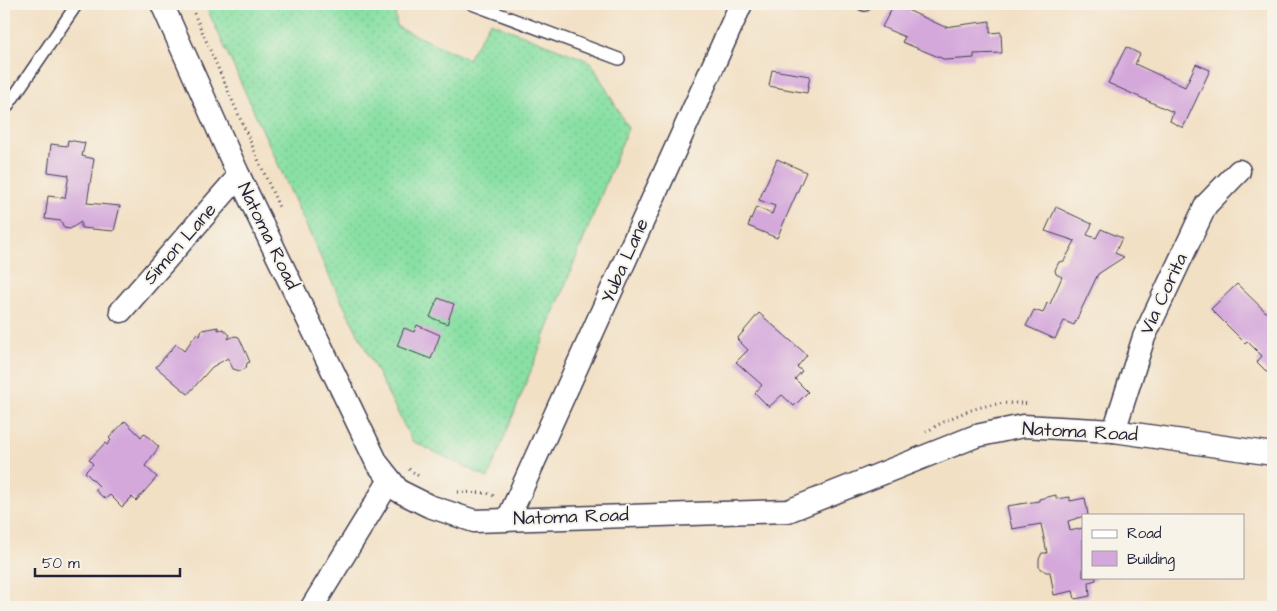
<svg xmlns="http://www.w3.org/2000/svg" width="1277" height="611" viewBox="0 0 1277 611" font-family="'Architects Daughter',sans-serif">
<defs>
<pattern id="grass-dots" width="8" height="8" patternUnits="userSpaceOnUse" patternTransform="scale(1.25)"><rect width="8" height="8" fill="#89e0a4"/><path d="M2 2h.1M6 6h.1" fill="none" stroke="#76c08e" stroke-width="1.8" stroke-linecap="round"/></pattern>
</defs>
<rect width="100%" height="100%" fill="#f7f3e8"/>
<filter id="ink" filterUnits="userSpaceOnUse"><feTurbulence type="fractalNoise" baseFrequency=".02" numOctaves="2"/><feDisplacementMap in="SourceGraphic" scale="10" xChannelSelector="R" yChannelSelector="G"/><feConvolveMatrix kernelMatrix="1 2 1 2 8 2 1 2 1" color-interpolation-filters="sRGB"/></filter>
<filter id="wash" filterUnits="userSpaceOnUse"><feTurbulence type="fractalNoise" baseFrequency=".0096" numOctaves="4" result="noise"/><feDisplacementMap in="SourceGraphic" scale="20" xChannelSelector="R" yChannelSelector="G"/><feGaussianBlur stdDeviation="1.12" result="paint"/><feColorMatrix in="noise" values="0 0 0 0 0 0 0 0 0 0 0 0 0 0 0 0 0 1.4 0 .05"/><feComposite in="paint" operator="in"/></filter>
<g filter="url(#wash)">
<rect width="100%" height="100%" fill="#f2e0c5"/>
<polygon fill="url(#grass-dots)" stroke="#568170" points="205,4 394,4 397,27 468,59 490,22 591,62 628,128 488,478 412,441 331,280"/>
<g id="blocks">
<g fill="#d4a8db">
<polygon points="894,4 945,27 990,21 990,33 1001,32 1002,53 974,54 974,58 946,60 902,42 905,37 882,27"/>
<polygon points="1126,47 1140,54 1135,64 1185,87 1196,64 1210,70 1183,128 1170,121 1173,112 1108,83"/>
<polygon points="772,70 810,76 807,93 769,86"/>
<polygon points="68,140 85,143 82,156 94,159 87,203 120,206 114,231 81,228 81,222 70,229 64,228 61,221 45,219 48,196 65,198 69,175 48,172 51,144 67,146"/>
<polygon points="777,159 806,172 777,238 748,226 756,207 772,214 775,206 759,200"/>
<polygon points="1056,207 1092,224 1087,235 1096,238 1101,229 1122,238 1115,253 1124,257 1098,274 1074,325 1064,321 1055,339 1026,326 1034,310 1043,313 1047,303 1050,304 1062,277 1056,274 1055,270 1059,262 1064,261 1075,241 1045,231"/>
<polygon points="1237,284 1270,316 1273,314 1273,369 1269,374 1257,362 1262,356 1247,341 1245,343 1211,309"/>
<polygon points="438,298 454,304 447,324 430,317"/>
<polygon points="759,313 807,355 797,367 802,371 795,379 808,392 794,406 782,395 769,407 755,393 762,385 736,362 748,350 737,339"/>
<polygon points="417,325 440,335 431,359 397,346 404,328 414,332"/>
<polygon points="218,327 218,330 223,329 230,335 228,339 235,336 239,337 250,362 247,363 246,368 240,371 233,369 228,358 212,367 188,394 156,367 176,344 184,351 197,333 200,336 202,330"/>
<polygon points="125,421 141,437 144,433 159,447 145,466 157,477 136,501 132,497 122,507 110,495 105,499 95,490 99,486 85,472 93,464 89,460 105,443 107,445 111,440 109,438"/>
<polygon points="1056,495 1056,499 1070,497 1070,501 1085,498 1088,515 1068,521 1070,531 1083,528 1083,577 1096,577 1096,580 1089,582 1090,596 1075,599 1073,591 1054,595 1050,572 1046,572 1039,567 1039,559 1042,553 1047,553 1041,524 1012,529 1007,506 1039,501 1039,499"/>
</g>
</g>
</g>
<g filter="url(#ink)">
<use href="#blocks" fill-opacity="0" stroke="#413e50" stroke-width="1"/>
<g fill="none" stroke-linecap="round" stroke-linejoin="round">
<g stroke="#413e50" stroke-width="14">
<g id="lane">
<polyline points="472,4 619,59"/>
<polyline points="862,4 865,5"/>
<polyline points="4,111 77,4"/>
</g>
</g>
<g stroke="#413e50" stroke-width="25">
<g id="street">
<polyline points="162,4 239,176 377,463 399,491 429,506 474,521 788,511 976,436 1023,426 1114,431 1273,454"/>
<polyline points="121,311 239,176"/>
<polyline points="1114,431 1144,337 1206,205 1239,171"/>
<polyline points="508,519 741,4"/>
<polyline points="312,607 390,480"/>
</g>
</g>
<g stroke="#413e50" stroke-width="3" stroke-dasharray="1 4" stroke-linecap="butt">
<polyline points="190,4 279,207"/>
<path d="M926 432C958 412 992 399 1030 404"/>
<polyline points="409,469 420,477"/>
<polyline points="458,492 487,493 496,497"/>
</g>
<use href="#lane" stroke="#fff" stroke-width="11"/>
<use href="#street" stroke="#fff" stroke-width="22"/>
</g>
</g>
<g text-anchor="middle" dominant-baseline="central" stroke-width="4" stroke-linejoin="round" paint-order="stroke">
<g font-size="19" fill="#22223b" stroke="#f7f3e8">
<text transform="translate(268 236) rotate(64)">Natoma Road</text>
<text transform="translate(180 244) rotate(-49)">Simon Lane</text>
<text transform="translate(625 261) rotate(-66)">Yuba Lane</text>
<text transform="translate(1164 294) rotate(-65)">Via Corita</text>
<text transform="translate(1080 432) rotate(3)">Natoma Road</text>
<text transform="translate(571 517) rotate(-2)">Natoma Road</text>
</g>
</g>
<rect width="1277" height="611" fill="none" stroke="#f7f3e8" stroke-width="20"/>
<rect x="1082" y="514" width="162" height="65" fill="#f7f3e8" stroke="#a29fa3"/>
<rect x="1092" y="530" width="25" height="8" fill="#ffffff" stroke="#a29fa3"/>
<text x="1127" y="538" font-size="15" fill="#22223b">Road</text>
<rect x="1092" y="551" width="25" height="15" fill="#d4a8db" stroke="#a29fa3"/>
<text x="1127" y="564" font-size="15" fill="#22223b">Building</text>
<path d="M35 568v8h145v-8" fill="none" stroke="#22223b" stroke-width="2.5"/>
<text x="42" y="568" font-size="15" fill="#22223b" stroke="#f7f3e8" stroke-width="4" paint-order="stroke">50 m</text>
</svg>
